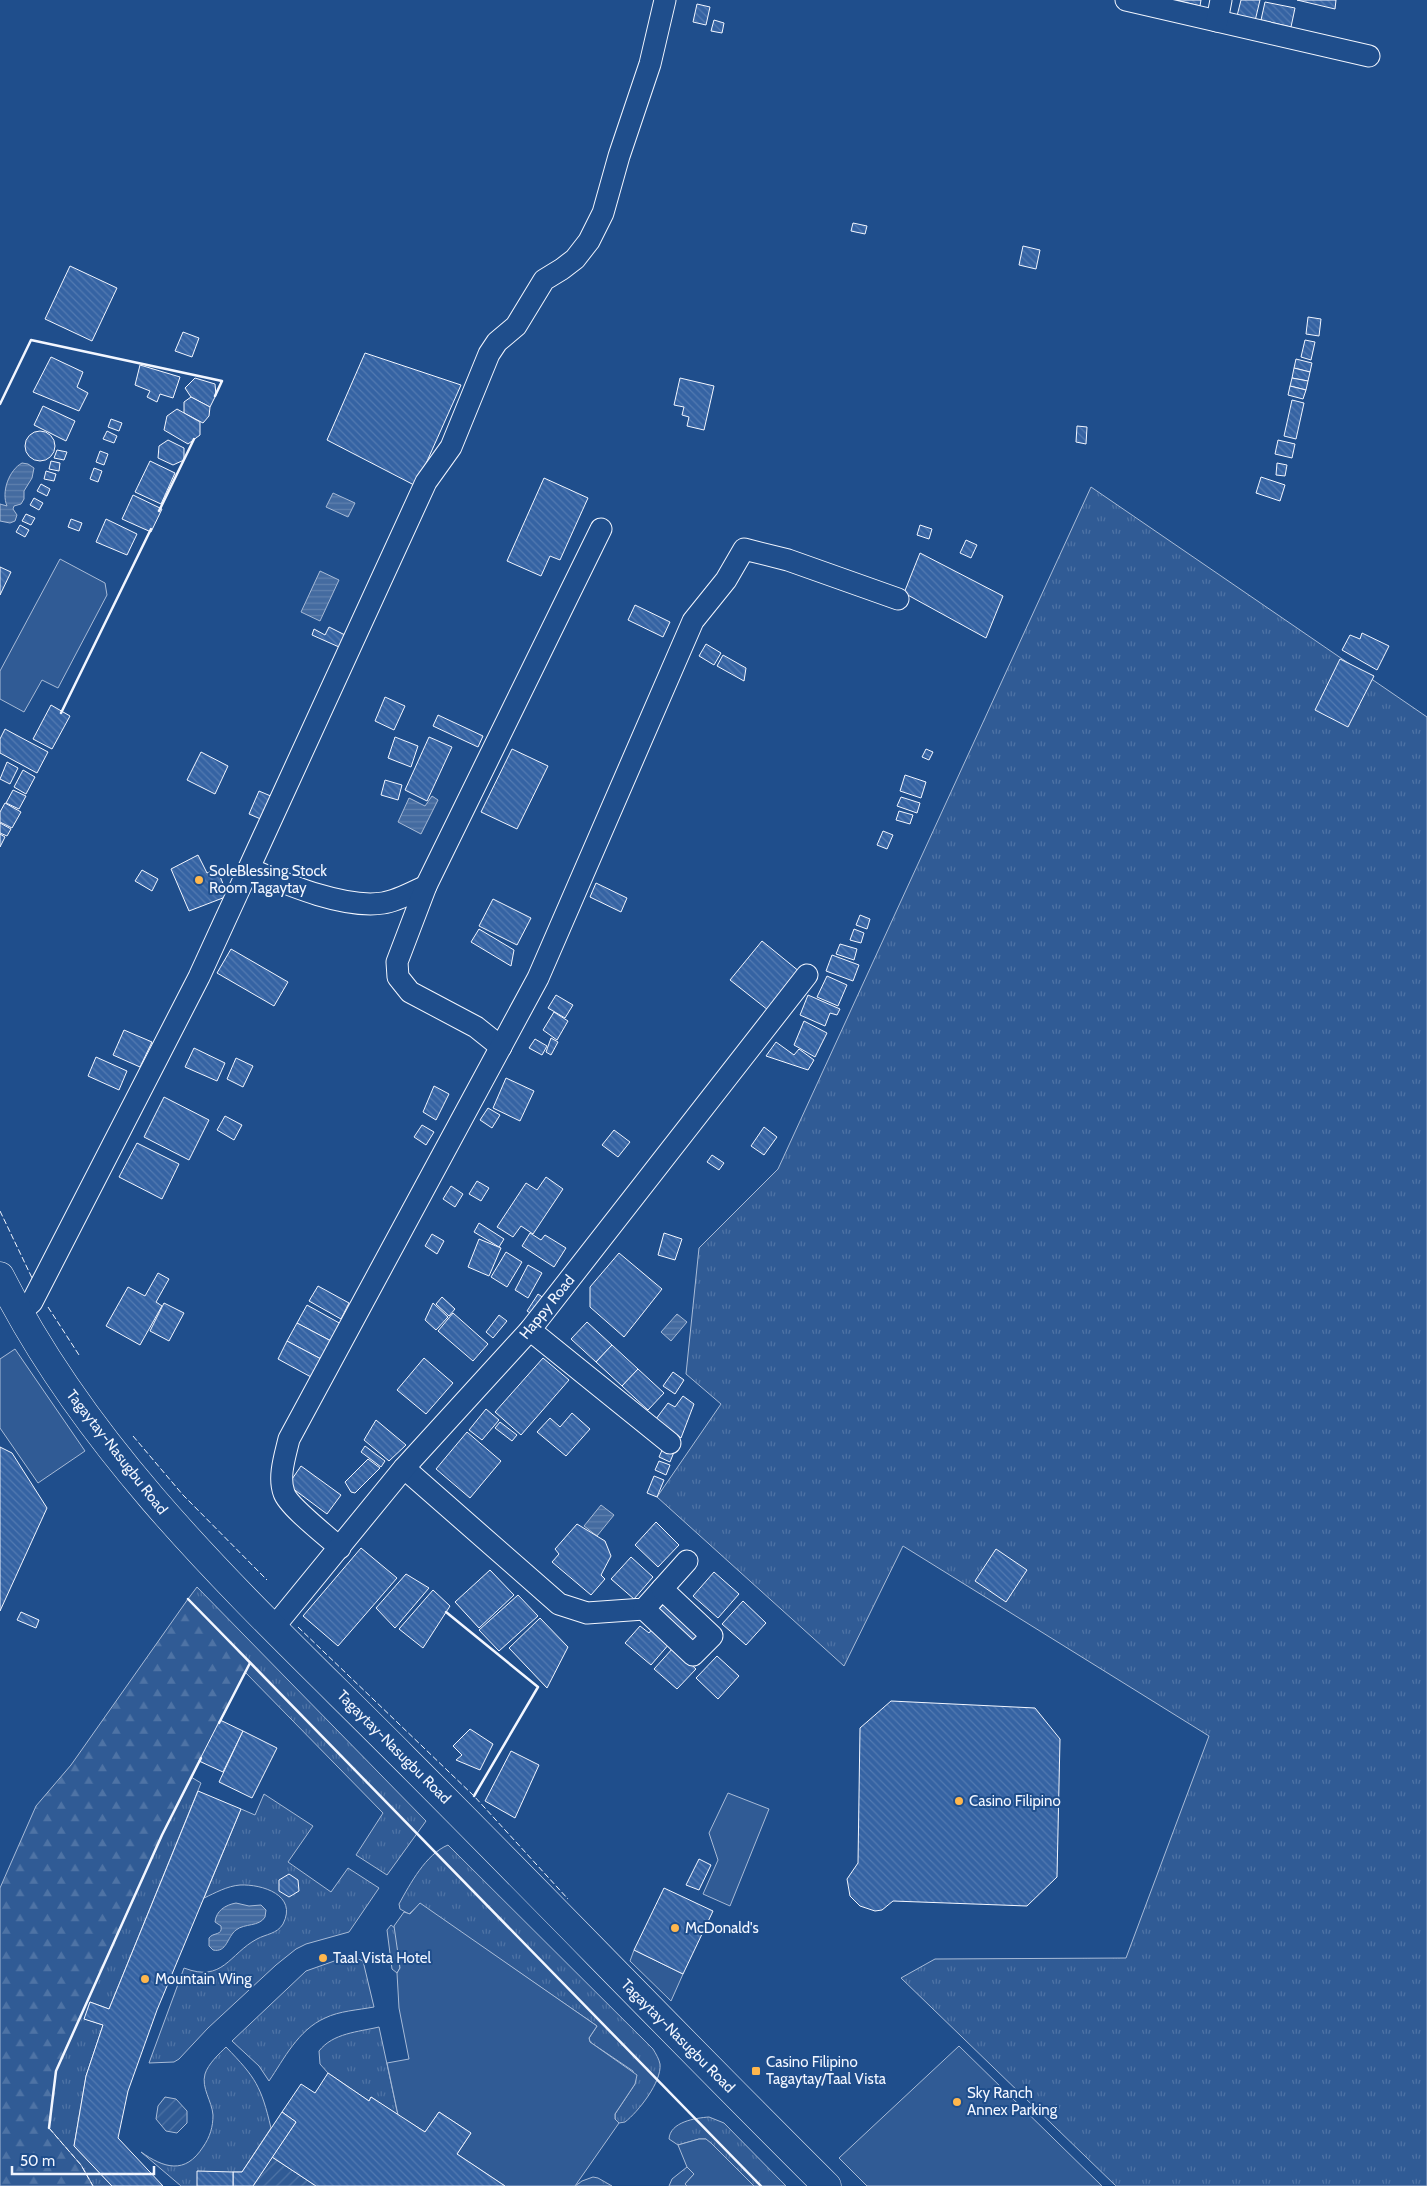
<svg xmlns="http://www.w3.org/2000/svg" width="1427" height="2186" viewBox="0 0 1427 2186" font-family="Cabin,sans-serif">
<defs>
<pattern id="grass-tufts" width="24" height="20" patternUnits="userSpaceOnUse" patternTransform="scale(1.25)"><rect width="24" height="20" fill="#305b95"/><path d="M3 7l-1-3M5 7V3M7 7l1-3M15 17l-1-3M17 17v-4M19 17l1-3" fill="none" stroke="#4e73a5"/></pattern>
<pattern id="forest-firs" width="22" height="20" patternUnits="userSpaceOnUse" patternTransform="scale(1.25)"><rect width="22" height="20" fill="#305b95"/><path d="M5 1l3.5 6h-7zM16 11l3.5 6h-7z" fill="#4e73a5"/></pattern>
<pattern id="garden-furrows" width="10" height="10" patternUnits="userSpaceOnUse" patternTransform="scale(1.25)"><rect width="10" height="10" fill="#305b95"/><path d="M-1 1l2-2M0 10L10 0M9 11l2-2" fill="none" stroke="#4e73a5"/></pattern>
<pattern id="water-rules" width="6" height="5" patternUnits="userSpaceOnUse" patternTransform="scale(1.25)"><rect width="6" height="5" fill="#446ba0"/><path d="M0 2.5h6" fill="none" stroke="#5f81ae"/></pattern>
<pattern id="building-back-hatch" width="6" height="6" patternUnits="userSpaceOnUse" patternTransform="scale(1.25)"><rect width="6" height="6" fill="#3563a3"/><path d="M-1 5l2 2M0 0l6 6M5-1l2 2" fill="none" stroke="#537ab1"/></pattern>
</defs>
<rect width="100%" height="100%" fill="#1f4e8c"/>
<g fill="url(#grass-tufts)" stroke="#a8bbd7">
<polygon points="1091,487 1427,717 1427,2186 1116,2186 901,1978 935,1959 1126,1958 1209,1736 903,1546 844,1666 657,1497 721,1404 686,1374 699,1248 778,1169"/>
<polygon points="197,1587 426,1821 387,1875 356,1855 383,1813 245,1672 250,1663 188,1599"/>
<polygon points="191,1777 201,1783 109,2009 90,2002 85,2019 103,2025 86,2076 74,2146 112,2186 93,2186 81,2165 49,2128 56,2071 162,1835"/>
<path d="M264 1794 313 1826 288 1862 331 1892 348 1868 379 1888 349 1932 306 1944 296 1949 276 1965 208 2028 179 2059 174 2062 149 2063 184 1968C223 1983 229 1954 257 1939 266 1934 277 1934 283 1924 298 1895 262 1884 240 1885 227 1886 215 1893 204 1898L241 1809 255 1815Z"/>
<path d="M448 1845 653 2049C656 2054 659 2059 660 2064 662 2082 638 2112 625 2122L619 2123 615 2119V2114L635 2084 633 2071 590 2042 589 2038 597 2026 420 1904 409 1914 400 1909 399 1904C410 1884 426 1854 448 1845Z"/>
<polygon points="391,1925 396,1929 400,1968 397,1973 392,1969 387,1930"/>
<path d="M354 1957 363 1961 374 2007C358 2010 339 2011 325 2018 298 2030 284 2059 269 2081L259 2066 232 2041 306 1971 340 1959Z"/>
<path d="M379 2027 398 2115 371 2097 369 2101 328 2073 320 2064 319 2051C333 2033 358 2032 379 2027Z"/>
<path d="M226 2047C256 2078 261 2086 271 2128L242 2172H233L197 2186H181L141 2152C164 2168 185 2175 203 2147 210 2137 213 2127 213 2115 212 2101 201 2088 205 2074 208 2064 219 2054 226 2047Z"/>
<path d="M709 2117 724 2123 786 2186H754L706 2139H699L678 2145 669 2139C670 2122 695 2118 709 2117Z"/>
<polygon points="687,2167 694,2174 685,2184 687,2186 669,2186 672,2179"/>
<polygon points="593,2177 598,2178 612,2186 575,2186 582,2181"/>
</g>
<polygon fill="url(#forest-firs)" stroke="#a8bbd7" points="188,1599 250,1663 162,1835 56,2071 49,2128 81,2165 93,2186 0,2186 0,1888 36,1806 71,1765"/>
<g fill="url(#garden-furrows)" stroke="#a8bbd7">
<polygon points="165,2097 176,2099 187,2111 187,2123 177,2133 166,2131 156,2119 158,2106"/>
<polygon points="272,2157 316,2186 253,2186"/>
</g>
<g fill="#305b95" stroke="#a8bbd7">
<polygon points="60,559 105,583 107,595 58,688 42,680 24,712 0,699 0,671"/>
<polygon points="15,1349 85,1451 38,1483 0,1428 0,1359"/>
<polygon points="728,1793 769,1809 730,1906 703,1894 718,1860 709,1833"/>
<polygon points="420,1903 597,2026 589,2038 590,2042 637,2075 635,2084 615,2114 615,2119 619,2123 575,2186 505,2186 457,2154 471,2133 439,2112 425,2132 398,2115 387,2063 409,2059 399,2008 397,1973 400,1968 394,1926 404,1912 410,1914"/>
<polygon points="634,1950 683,1974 671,2001 630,1961"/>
<polygon points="959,2046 1102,2186 867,2186 839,2158"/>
<polygon points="699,2139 706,2139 711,2143 754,2186 687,2186 685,2184 694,2174 687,2167 678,2145"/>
</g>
<g fill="url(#water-rules)" stroke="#a8bbd7">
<path d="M22 463 28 464 34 468 32 478 24 491V499L21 504 14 506 13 509 17 515 15 521 10 523 0 521V504L7 506C1 492 9 470 22 463Z"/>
<polygon points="333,493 355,503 348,517 326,507"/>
<polygon points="320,571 339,580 320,621 301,612"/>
<polygon points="432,796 438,800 421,834 398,822 409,798 425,806"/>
<polygon points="677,1314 687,1322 671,1341 661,1332"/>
<polygon points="601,1505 614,1515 597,1536 584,1526"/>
<path d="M236 1903 249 1906 261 1905 266 1910 265 1917C259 1927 245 1923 236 1930 227 1937 227 1953 213 1950L209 1946V1938C213 1932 223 1936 221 1926L215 1922C216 1911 225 1905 236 1903Z"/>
</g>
<g fill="url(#building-back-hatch)" stroke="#f2f6ff">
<polygon points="1176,0 1201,0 1200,6"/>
<polygon points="1241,0 1260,0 1255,21 1237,16"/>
<polygon points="1297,0 1336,0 1335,9"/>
<polygon points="1265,2 1295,8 1291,27 1261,20"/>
<polygon points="697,4 710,7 706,25 693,22"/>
<polygon points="714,20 724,23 722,33 711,31"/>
<polygon points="853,223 867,226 865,234 851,231"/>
<polygon points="1023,246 1040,250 1036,269 1019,265"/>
<polygon points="70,266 117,288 92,341 45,319"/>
<polygon points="1308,317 1321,319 1319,336 1306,334"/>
<polygon points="183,332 199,338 192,357 175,351"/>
<polygon points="1305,340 1315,342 1311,360 1301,357"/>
<polygon points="365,353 461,385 416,486 327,440"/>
<polygon points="51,357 83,372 77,387 88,393 79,411 33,392"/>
<polygon points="1296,359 1312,363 1310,372 1294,368"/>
<polygon points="140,365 180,377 173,398 160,394 157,402 147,397 150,391 135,385"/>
<polygon points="1294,368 1310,372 1308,381 1292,378"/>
<polygon points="195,378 215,384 216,395 210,407 191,397 185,388"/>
<polygon points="680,378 714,386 704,430 687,426 689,417 682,415 684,407 674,405"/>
<polygon points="1292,378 1308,381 1306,390 1290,386"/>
<polygon points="1290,386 1306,390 1303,399 1288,395"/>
<polygon points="191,397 210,407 209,416 203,423 184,413 184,402"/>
<polygon points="1292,400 1304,403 1296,439 1284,436"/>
<polygon points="43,406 75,421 66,441 34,425"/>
<polygon points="177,409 200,422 200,435 188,444 164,430 167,416"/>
<polygon points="111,419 122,423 119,431 108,427"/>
<polygon points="1077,426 1087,427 1086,444 1076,442"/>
<circle cx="40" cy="446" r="15"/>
<polygon points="107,431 117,436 114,443 103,439"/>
<polygon points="168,440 184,448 184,460 173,465 158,458 159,446"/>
<polygon points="1278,440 1295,444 1292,458 1275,454"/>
<polygon points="57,450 67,452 64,460 54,458"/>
<polygon points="100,451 108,454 104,465 96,462"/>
<polygon points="51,461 60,463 59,471 49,469"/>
<polygon points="150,461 175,473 161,504 135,492"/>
<polygon points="1277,463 1287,465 1285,476 1276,475"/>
<polygon points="94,468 102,471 98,482 90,479"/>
<polygon points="46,471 56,474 54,481 44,479"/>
<polygon points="1261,477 1285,485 1280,501 1256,493"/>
<polygon points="544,478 588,498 560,560 550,556 541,576 507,561"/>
<polygon points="41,484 50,489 47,496 37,491"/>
<polygon points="133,495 162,509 151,532 122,519"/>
<polygon points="34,498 43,503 39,510 30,505"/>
<polygon points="26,514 35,518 31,525 22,521"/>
<polygon points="71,519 82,523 79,531 68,527"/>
<polygon points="106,519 137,534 127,555 96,542"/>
<polygon points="20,525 29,530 25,537 16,532"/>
<polygon points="920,525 932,529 929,539 917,535"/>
<polygon points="966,540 977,545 971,558 960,553"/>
<polygon points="920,553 1003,596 986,638 904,593"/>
<polygon points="0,567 11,572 0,595"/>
<polygon points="635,605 670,622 663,637 628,620"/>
<polygon points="329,627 345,635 339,647 312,635 314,629 325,635"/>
<polygon points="1362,633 1389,646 1377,670 1342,650 1350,635 1360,639"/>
<polygon points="706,644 721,653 714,665 699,656"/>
<polygon points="723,655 746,668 744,681 717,666"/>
<polygon points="1340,659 1374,676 1348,727 1315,710"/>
<polygon points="385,697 405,706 394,730 375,721"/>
<polygon points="51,705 70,716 52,749 33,739"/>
<polygon points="438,715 483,736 478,747 433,726"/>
<polygon points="5,729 48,752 37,773 0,753 0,739"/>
<polygon points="395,737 418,746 411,767 388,758"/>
<polygon points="429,737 452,747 427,801 405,790"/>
<polygon points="512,749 548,766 517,829 481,812"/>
<polygon points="926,749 933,752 929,760 922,757"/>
<polygon points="201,752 228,766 215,794 187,780"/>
<polygon points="7,762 18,768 10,784 0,779"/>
<polygon points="23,770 35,777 26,794 14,787"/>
<polygon points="905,775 926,782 921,798 900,791"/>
<polygon points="385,780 402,785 398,800 381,795"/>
<polygon points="13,790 26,796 19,809 6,803"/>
<polygon points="259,791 273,797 263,820 249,814"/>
<polygon points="901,797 920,803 917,813 897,806"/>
<polygon points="5,803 21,812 12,828 0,822 0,812"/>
<polygon points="899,811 913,815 910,824 896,820"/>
<polygon points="0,823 11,829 7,836 0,833"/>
<polygon points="883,831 893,835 887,849 877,845"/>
<polygon points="0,834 5,837 0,847"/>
<polygon points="198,855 207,873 217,869 228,896 189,911 171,869"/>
<polygon points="142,870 158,879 152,891 135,881"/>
<polygon points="596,883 627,898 621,912 590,897"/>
<polygon points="493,899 531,918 517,945 479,926"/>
<polygon points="860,915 870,919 867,929 856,925"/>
<polygon points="479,929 514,950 511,966 471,942"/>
<polygon points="854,929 864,933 861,943 850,940"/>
<polygon points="762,941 800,972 768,1010 730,980"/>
<polygon points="840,944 857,949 854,960 836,954"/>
<polygon points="231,949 288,982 274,1006 217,973"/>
<polygon points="832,955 859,965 853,981 826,971"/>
<polygon points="827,976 847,985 838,1006 817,997"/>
<polygon points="556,995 573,1005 565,1018 548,1008"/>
<polygon points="808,995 840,1009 837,1015 830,1013 825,1026 800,1015"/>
<polygon points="554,1012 568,1021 557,1040 543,1030"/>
<polygon points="804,1021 827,1033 815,1057 794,1045"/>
<polygon points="124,1030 152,1042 140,1067 113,1055"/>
<polygon points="551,1038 558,1042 551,1055 546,1052"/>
<polygon points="535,1039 547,1046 542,1055 529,1048"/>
<polygon points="776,1042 794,1055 799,1049 814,1060 808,1070 766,1056"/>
<polygon points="194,1048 225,1063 217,1081 185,1067"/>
<polygon points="96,1057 127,1071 119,1090 88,1076"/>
<polygon points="236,1058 253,1066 243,1087 227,1079"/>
<polygon points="506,1078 534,1091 520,1121 493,1108"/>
<polygon points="434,1086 449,1094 436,1120 423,1112"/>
<polygon points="164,1097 209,1120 189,1160 144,1137"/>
<polygon points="488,1108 500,1115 492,1128 480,1120"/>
<polygon points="225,1116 242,1125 234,1140 217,1130"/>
<polygon points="422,1125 434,1132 426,1145 414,1137"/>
<polygon points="764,1127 777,1137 764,1155 751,1146"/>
<polygon points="614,1130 630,1142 618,1157 602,1145"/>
<polygon points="137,1143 179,1164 162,1199 119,1177"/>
<polygon points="712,1155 724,1163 719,1170 707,1162"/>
<polygon points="546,1177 563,1189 533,1234 521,1226 513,1237 497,1227 526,1183 537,1190"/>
<polygon points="477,1181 489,1188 481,1201 469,1194"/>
<polygon points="451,1186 463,1194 455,1207 443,1199"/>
<polygon points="479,1223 504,1239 499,1247 474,1232"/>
<polygon points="530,1233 541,1240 545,1235 566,1248 554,1267 522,1246"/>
<polygon points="664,1233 682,1239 675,1260 658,1255"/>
<polygon points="432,1234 444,1241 437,1254 425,1246"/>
<polygon points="479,1239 501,1248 489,1276 468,1267"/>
<polygon points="506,1252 522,1262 507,1287 491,1277"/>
<polygon points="619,1253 662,1289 624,1337 590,1307 590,1287"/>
<polygon points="528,1265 542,1273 528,1298 515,1290"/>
<polygon points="158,1273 169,1279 156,1302 162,1306 140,1345 106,1326 128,1287 145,1296"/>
<polygon points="318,1286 349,1303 341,1319 309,1301"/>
<polygon points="538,1294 548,1301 537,1317 527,1311"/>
<polygon points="442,1297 455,1309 449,1316 436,1304"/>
<polygon points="164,1303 184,1313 169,1341 150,1331"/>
<polygon points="433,1303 448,1317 436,1330 425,1320"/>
<polygon points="307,1305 341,1324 331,1341 297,1323"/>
<polygon points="453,1313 488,1344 473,1361 438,1331"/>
<polygon points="499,1315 507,1321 493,1338 486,1332"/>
<polygon points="587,1322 612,1345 596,1362 571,1339"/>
<polygon points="297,1323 331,1341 321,1359 287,1341"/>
<polygon points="287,1341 321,1359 311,1377 278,1359"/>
<polygon points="612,1345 638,1369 622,1386 596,1362"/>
<polygon points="424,1358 453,1383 426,1414 397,1390"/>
<polygon points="543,1358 569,1380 521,1435 495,1412"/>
<polygon points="638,1369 664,1393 648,1410 622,1386"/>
<polygon points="673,1372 684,1380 675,1394 663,1386"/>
<polygon points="683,1396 694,1404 681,1438 656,1419 668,1403 675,1407"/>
<polygon points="486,1409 499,1420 482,1440 469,1430"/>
<polygon points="572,1413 590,1429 566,1456 537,1432 550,1418 560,1427"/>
<polygon points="376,1420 406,1445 389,1461 364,1440"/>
<polygon points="500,1422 517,1435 512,1441 495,1428"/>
<polygon points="467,1432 501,1461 470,1498 436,1469"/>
<polygon points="365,1446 385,1461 381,1467 361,1452"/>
<polygon points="0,1447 12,1453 47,1508 0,1611"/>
<polygon points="663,1448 674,1452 670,1462 659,1457"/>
<polygon points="368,1459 380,1468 355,1493 351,1492 345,1482"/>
<polygon points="659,1461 670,1465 666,1475 655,1470"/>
<polygon points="301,1466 341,1495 327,1514 288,1485"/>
<polygon points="654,1476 664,1480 657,1497 647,1493"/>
<polygon points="656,1522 679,1545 658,1567 635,1545"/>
<polygon points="577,1524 605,1541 611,1556 601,1575 605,1579 591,1595 552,1562 559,1554 555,1549"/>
<polygon points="361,1548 397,1578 338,1646 303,1616"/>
<polygon points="996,1549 1027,1570 1006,1602 975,1581"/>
<polygon points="631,1557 653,1577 634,1599 611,1579"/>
<polygon points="490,1570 514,1595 479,1628 455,1602"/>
<polygon points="714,1572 739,1594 718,1618 693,1596"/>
<polygon points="406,1574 429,1588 395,1628 376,1608"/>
<polygon points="433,1590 450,1606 423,1648 399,1629"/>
<polygon points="518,1595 538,1616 499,1651 479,1630"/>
<polygon points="667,1601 700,1633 693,1641 659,1609"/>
<polygon points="743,1601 766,1623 746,1645 722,1624"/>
<polygon points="21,1612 39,1620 36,1628 17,1620"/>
<polygon points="540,1618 568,1647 547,1688 509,1648"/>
<polygon points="640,1626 649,1633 653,1628 670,1643 651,1665 625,1643"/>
<polygon points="673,1648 696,1669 677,1689 654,1669"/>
<polygon points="717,1656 739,1676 718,1699 696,1678"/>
<polygon points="891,1701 1035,1708 1060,1739 1057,1877 1027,1906 893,1901 882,1910 875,1911 860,1906 850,1896 847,1879 858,1863 860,1728"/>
<polygon points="220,1720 243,1731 223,1772 199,1761"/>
<polygon points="470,1729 493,1744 480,1770 456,1760 462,1755 453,1746"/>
<polygon points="243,1731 277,1748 252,1798 219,1782"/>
<polygon points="511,1751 539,1765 515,1818 485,1801"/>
<polygon points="198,1791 241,1809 157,2010 128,2091 118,2138 163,2186 112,2186 74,2146 86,2076 103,2025 84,2019 90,2002 109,2009"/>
<polygon points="699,1859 711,1865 699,1890 686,1885"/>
<polygon points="289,1874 298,1880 299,1891 289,1897 279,1891 279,1880"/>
<polygon points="664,1888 713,1911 683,1974 634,1950"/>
<polygon points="328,2073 369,2101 371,2097 425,2132 439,2112 471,2133 457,2154 505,2186 316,2186 272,2157 296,2122 282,2112 301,2084 315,2093"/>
<polygon points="282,2112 296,2122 253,2186 233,2186 233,2172 242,2172"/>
<polygon points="197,2171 233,2172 233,2186 197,2186"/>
</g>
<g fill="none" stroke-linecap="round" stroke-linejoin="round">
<g stroke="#f2f6ff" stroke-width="23">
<g id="minor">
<polyline points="1126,0 1369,56"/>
<polyline points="1217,21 1221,0"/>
<path d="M250 869C286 884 344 909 383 903 397 901 413 892 426 886"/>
<polyline points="501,1047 476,1027 410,992 398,977 397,962 426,886 601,529"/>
<polyline points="19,1314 32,1302 199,977 426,482 451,447 489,354 497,342 516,326 544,280 562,269 575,259 589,241 603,213 619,156 650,64 665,0"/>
<polyline points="530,1330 670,1443"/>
<polyline points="404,1468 559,1604 587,1613 644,1609 687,1561"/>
<path d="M340 1548C328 1537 288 1506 284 1493 278 1477 285 1456 289 1439L538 978 693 621 726 580 744 549 788 560 898 599"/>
<polyline points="644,1609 693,1655 712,1636 662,1589"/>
<polyline points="274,1627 404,1468 530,1330 807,975"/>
</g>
</g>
<g stroke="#f2f6ff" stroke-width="29">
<path id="major" d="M0 1276C95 1466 257 1610 404 1758 546 1900 685 2045 827 2186"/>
</g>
<use href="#minor" stroke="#1f4e8c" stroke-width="21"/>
<use href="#major" stroke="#1f4e8c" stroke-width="28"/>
<g stroke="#f2f6ff" stroke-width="1" stroke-dasharray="6 2.5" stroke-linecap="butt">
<polyline points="0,1211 33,1280"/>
<polyline points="48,1307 79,1355"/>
<polyline points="133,1436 183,1495 267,1580"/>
<polyline points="298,1627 474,1796 568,1899"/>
<polyline points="49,2128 81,2165 93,2186"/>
</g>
<g stroke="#f2f6ff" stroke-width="2.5">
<polyline points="0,404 31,340 222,381 215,396"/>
<polyline points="159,511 194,439"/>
<polyline points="61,713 151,529"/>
<polyline points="188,1599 761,2186"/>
<polyline points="446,1612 538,1687 474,1796"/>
<polyline points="219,1723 250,1663"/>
<polyline points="49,2128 56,2071 162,1835 201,1758"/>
</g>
</g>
<g fill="#ffb74d" stroke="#1f4e8c" stroke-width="2">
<circle cx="199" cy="880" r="5"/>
<circle cx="959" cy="1801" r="5"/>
<circle cx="675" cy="1928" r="5"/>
<circle cx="323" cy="1958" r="5"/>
<circle cx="145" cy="1979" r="5"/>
<rect x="751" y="2066" width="10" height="10" rx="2.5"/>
<circle cx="957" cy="2102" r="5"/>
</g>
<g text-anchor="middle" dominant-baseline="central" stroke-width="4" stroke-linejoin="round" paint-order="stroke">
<g font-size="15" fill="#f2f6ff" stroke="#1f4e8c" text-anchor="start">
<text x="209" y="871">SoleBlessing Stock<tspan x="209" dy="17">Room Tagaytay</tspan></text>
<text x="969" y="1801">Casino Filipino</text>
<text x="685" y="1928">McDonald's</text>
<text x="333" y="1958">Taal Vista Hotel</text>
<text x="155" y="1979">Mountain Wing</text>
<text x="766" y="2062">Casino Filipino<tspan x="766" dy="17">Tagaytay/Taal Vista</tspan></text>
<text x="967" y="2093">Sky Ranch<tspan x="967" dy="17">Annex Parking</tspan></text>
</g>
<g font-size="15" fill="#f2f6ff" stroke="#1f4e8c">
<text transform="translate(547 1307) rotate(-51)">Happy Road</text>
<text transform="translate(117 1452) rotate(52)">Tagaytay-Nasugbu Road</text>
<text transform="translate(394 1747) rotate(45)">Tagaytay-Nasugbu Road</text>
<text transform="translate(678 2036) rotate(45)">Tagaytay-Nasugbu Road</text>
</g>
</g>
<path d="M12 2166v8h142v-8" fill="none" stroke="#f2f6ff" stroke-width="2.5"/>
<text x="20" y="2166" font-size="15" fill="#f2f6ff" stroke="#1f4e8c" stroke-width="4" paint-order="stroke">50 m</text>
</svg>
